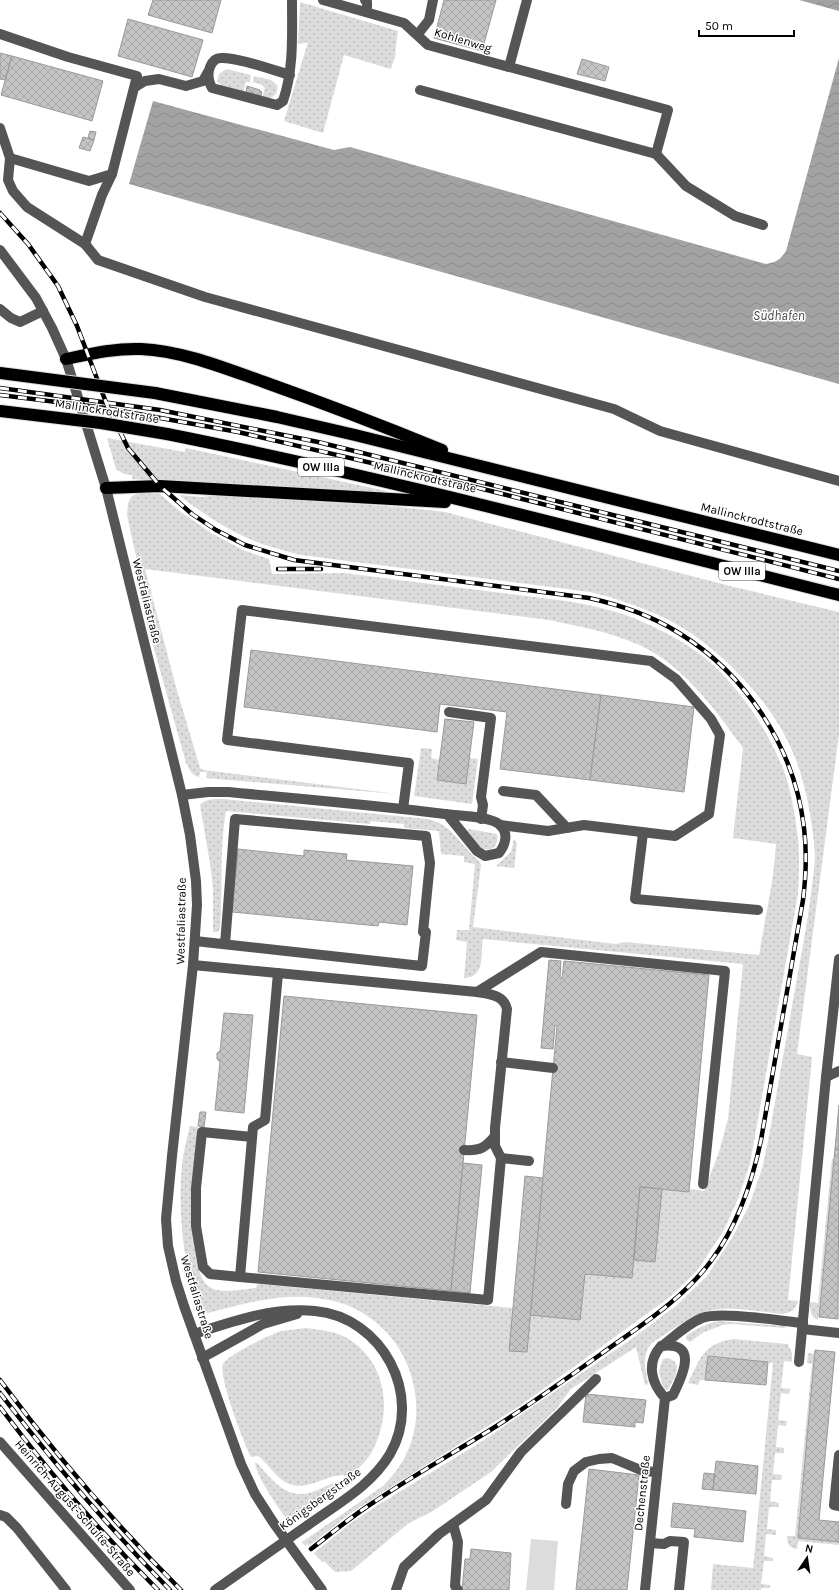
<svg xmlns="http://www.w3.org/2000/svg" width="839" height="1590" viewBox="0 0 839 1590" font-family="Karla,sans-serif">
<defs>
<pattern id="grass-dots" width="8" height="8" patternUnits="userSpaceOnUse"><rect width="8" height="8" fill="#dcdcdc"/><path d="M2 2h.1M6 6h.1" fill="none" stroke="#bbb" stroke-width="1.8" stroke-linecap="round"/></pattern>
<pattern id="water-waves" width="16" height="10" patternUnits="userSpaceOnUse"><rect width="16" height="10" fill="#a3a3a3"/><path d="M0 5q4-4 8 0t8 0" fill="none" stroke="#8b8b8b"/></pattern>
<pattern id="building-cross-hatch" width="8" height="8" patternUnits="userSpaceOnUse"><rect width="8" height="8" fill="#c4c4c4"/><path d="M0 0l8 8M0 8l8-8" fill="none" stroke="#a7a7a7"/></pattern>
</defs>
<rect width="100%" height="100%" fill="#fff"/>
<g fill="url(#grass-dots)">
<polygon points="300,2 398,31 395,52 396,53 391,69 344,55 323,133 284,121 308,42 300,44 298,43"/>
<polygon points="226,69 251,75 250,82 246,82 243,92 222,86 217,81 219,74"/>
<path d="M254 76 271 80 277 85C279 95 271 100 262 98L265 88 262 85 253 82Z"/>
<polygon points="107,438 185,452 186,448 386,491 385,494 132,479 132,475 124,474 116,469"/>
<path d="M142 492 160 494 181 512 211 533 243 550 269 559 272 574 344 573 566 601C590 605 614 610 636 619 660 629 685 642 705 658 739 686 768 730 784 771 791 790 794 811 797 830 800 851 799 873 798 894L750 1164 738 1199 724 1230 697 1271 670 1297 521 1405 385 1491 351 1513 309 1546 307 1544 305 1546 302 1542 383 1486C445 1428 416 1322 334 1301 290 1290 250 1302 208 1313L203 1311C182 1276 178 1205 182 1165 183 1152 187 1139 190 1126L198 1127C196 1158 184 1266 208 1286 219 1295 243 1289 256 1288L257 1285 259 1284 513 1308 509 1351 527 1352 530 1315 580 1319 585 1274 632 1278 634 1260 655 1262 662 1189 689 1192V1189L704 1191 719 1152 728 1119 743 964 483 939C480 955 486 977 464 978L467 942 456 940 457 930H469L475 864 464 862V856L441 854 439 831 404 828V824L371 821 370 824 226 811C219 849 223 890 220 929L217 932H213V888L210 863 200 805C206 798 215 799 223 799L428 819C452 824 461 846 479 861L481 865 473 927 616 944 625 942 759 955 773 876 776 844 733 838 743 748C713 707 681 661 632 642 606 631 577 626 549 620L145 569 176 687 200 768 203 770 397 794 206 778 207 772H200L199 777C191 775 190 770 186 763L146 620 140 574 127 515 128 503 132 496Z"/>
<path d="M179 495 202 497 220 495 400 507 445 512 730 586 839 612V734L797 1054 812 1057 788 1300 798 1301C796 1310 791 1312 783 1314 761 1312 734 1306 713 1310 697 1312 680 1324 667 1333 658 1339 648 1343 646 1354 643 1363 647 1375 648 1384L645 1385 636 1347 571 1389 557 1408 491 1472 433 1511 409 1523 351 1571 335 1572 324 1561 322 1562 314 1553 351 1523 378 1505 484 1440 633 1338 676 1306 707 1276 732 1238 749 1206 762 1169 769 1136C779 1080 789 1023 799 967 804 940 809 913 812 885 813 876 815 865 815 856 813 822 805 777 790 746 768 697 714 642 665 618 641 607 616 598 590 592L301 555C288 552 275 548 262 544 232 533 204 515 179 495Z"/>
<polygon points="422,748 432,749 431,758 439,760 437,780 465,783 469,758 478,759 472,804 414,796 421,749"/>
<path d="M469 829 497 834C499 844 493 853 482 848 477 845 471 835 467 830Z"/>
<polygon points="514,839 517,843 514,868 496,866 511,852"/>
<path d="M832 1158 834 1159 818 1320C810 1317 810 1310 810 1302L818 1303Z"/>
<path d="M719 1321 785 1326 786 1328 731 1324 723 1325 704 1332 690 1342 686 1339V1336C697 1328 706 1324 719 1321Z"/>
<path d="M306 1328C320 1330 335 1331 347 1338 389 1363 393 1416 370 1455 365 1463 356 1470 349 1477 346 1477 344 1475 341 1475 322 1477 306 1492 287 1483 277 1479 263 1457 257 1456 257 1456 252 1457 251 1457 244 1444 218 1376 223 1364 228 1355 271 1334 281 1331 289 1330 298 1329 306 1328Z"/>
<path d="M733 1339 788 1344 792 1353V1362L784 1361 781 1388 790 1389 789 1394 781 1393 778 1420 787 1421 786 1426 778 1425 776 1447 784 1448V1453H775L773 1474 782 1475 781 1480H772L770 1501 779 1503 778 1507H769L767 1529 776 1530V1535L766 1534 764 1556 773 1558V1561H764L761 1584 770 1585V1588H761V1590H711L713 1564 753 1568 773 1363 708 1356 705 1380H700L698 1385 688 1383C700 1359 703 1344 733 1339Z"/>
<path d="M808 1353 815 1354 798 1538 839 1542V1545L798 1541 797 1549C789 1548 787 1543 787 1536H795L812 1364 807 1363Z"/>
<path d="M668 1358C685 1364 674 1377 669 1389L664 1391 659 1371 663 1359Z"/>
<path d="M255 1462 258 1464C271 1479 286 1499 309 1493 320 1490 330 1483 341 1481L342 1483 316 1501 315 1507 290 1524C281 1511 256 1477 255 1462Z"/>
</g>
<polygon fill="#dcdcdc" points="531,1539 558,1541 554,1590 526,1590"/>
<g fill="url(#water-waves)">
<polygon points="799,0 839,0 839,11"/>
<path d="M839 58V384L129 184 153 101 334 150 350 147 766 264C777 262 780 260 786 251Z"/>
</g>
<g fill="url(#building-cross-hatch)" stroke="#999">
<polygon points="153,0 221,0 212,33 148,15"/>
<polygon points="444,0 496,0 482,51 434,38"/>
<polygon points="128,19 203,40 192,77 118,56"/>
<polygon points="0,53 12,56 5,80 0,79"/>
<polygon points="12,56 103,81 92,121 1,95"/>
<polygon points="582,59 609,67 605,81 577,74"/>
<polygon points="247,86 260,90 260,91 262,92 261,96 246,92"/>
<polygon points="90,131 96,132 94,140 88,138"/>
<polygon points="83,137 94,140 90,151 79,148"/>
<polygon points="251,650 601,695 590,780 500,769 507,712 440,704 437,732 244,707"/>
<polygon points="601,695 694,707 684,792 590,780"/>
<polygon points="445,719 474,722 466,784 437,780"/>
<polygon points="238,849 304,856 304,850 347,854 346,860 413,866 407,925 379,922 378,926 232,912"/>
<polygon points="549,960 561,961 560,978 562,978 564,961 709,975 689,1192 640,1187 632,1278 585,1274 580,1320 530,1315 557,1026 555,1025 553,1049 541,1048"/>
<polygon points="284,996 477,1015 451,1291 258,1272"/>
<polygon points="224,1013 253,1015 244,1113 215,1110 220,1062 217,1059 217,1053 220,1051"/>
<polygon points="839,1105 839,1150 835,1149"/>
<polygon points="200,1112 206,1112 204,1127 198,1126"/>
<polygon points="835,1149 839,1150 838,1319 819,1317"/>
<polygon points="463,1163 482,1165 470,1293 451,1291"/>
<polygon points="525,1176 543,1178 527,1352 509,1351"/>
<polygon points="640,1187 662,1189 655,1262 634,1260"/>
<polygon points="815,1350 835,1352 819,1520 839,1522 839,1542 798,1538"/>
<polygon points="708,1356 768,1362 766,1385 705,1380"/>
<polygon points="586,1394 646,1400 643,1423 635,1422 635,1427 583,1422"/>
<polygon points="716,1461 758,1466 756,1494 713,1490"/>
<polygon points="589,1469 639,1475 627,1590 576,1590"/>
<polygon points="704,1473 714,1474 713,1490 702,1489"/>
<polygon points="673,1503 746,1511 743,1542 694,1537 695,1529 671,1527"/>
<polygon points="471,1549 511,1553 509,1590 462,1590 465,1559 470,1559"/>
</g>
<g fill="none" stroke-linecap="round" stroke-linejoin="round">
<g stroke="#dbdbdb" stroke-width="14">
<g id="highway">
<path d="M66 359C90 354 115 348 141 349 183 351 224 368 264 382 323 403 383 426 442 450"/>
<polyline points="155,393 277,417 355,435 839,555"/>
<path d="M167 434C393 479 615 539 839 595"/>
<polyline points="106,488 160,486 445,502"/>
</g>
</g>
<g stroke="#555" stroke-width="10">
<polyline points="323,0 404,23 428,45 668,110 656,154"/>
<polyline points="365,0 367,2 367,12"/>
<polyline points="0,34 68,57 137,76 112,174 89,181 10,158"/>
<polyline points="418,34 429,20 433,0"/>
<polyline points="509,67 527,0"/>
<path d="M290 75C273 70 237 57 221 58 215 58 212 62 210 67 207 75 208 81 212 88L277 105 283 101C294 69 292 34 292 0"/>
<polyline points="135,87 145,81 159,79 186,86 203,81 208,72"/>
<polyline points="420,90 656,154 686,186 735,216 763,225"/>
<polyline points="0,128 10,158 8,180 13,191 27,207 85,244 98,260 205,297 614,409 660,431 839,481"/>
<polyline points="85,244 102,195 112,174"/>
<polyline points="0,250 36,298 52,328 66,359 106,488 182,795 190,835 196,881 197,905 193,965 172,1156 166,1219 168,1246 176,1281 184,1306 241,1464 255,1494 273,1522 322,1590"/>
<polyline points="0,309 11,318 20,322 43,311"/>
<polyline points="449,712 491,718 481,797 483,805 481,819"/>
<polyline points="503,791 536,795 567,828"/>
<path d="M182 795 208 792H228C301 799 373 805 445 814 459 816 488 816 499 824 509 832 506 844 499 853L485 856 477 851 447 814"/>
<polyline points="403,809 409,763 227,740 242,610 651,661 676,679 711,719 720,735 709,814 675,836 584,825 548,831 500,825"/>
<polyline points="643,833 635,899 758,910"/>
<polyline points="195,941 422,966 426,932 423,932 430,863 426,836 235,819 225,944"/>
<polyline points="193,965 477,992 541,952 725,971 703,1184"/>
<path d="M278 973 265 1120 253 1127 240 1277 488 1300 501 1158 495 1146V1128L507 1009C504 995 489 994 477 992"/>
<polyline points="501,1062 553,1068"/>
<polyline points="826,1077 839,1071"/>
<path d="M464 1150C480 1151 485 1148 495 1136"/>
<polyline points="501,1158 529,1161"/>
<polyline points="240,1277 210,1274 203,1267 196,1226 196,1188 202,1132 252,1137"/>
<polyline points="802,1329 839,1333"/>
<path d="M194 1334C233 1321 273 1307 315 1311 382 1317 424 1395 390 1454 371 1486 337 1504 308 1525"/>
<path d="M662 1346C675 1336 687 1324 702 1318 721 1311 780 1321 803 1323"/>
<polyline points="202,1358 263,1324 297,1314"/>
<polyline points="799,1362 826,1077 839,959"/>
<polyline points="0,1442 130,1590"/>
<polyline points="839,1455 834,1505 839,1506"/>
<polyline points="566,1504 568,1484 574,1471 586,1462 599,1459 612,1458 643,1471 657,1472"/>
<polyline points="0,1515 6,1517 17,1528 66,1590"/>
<polyline points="453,1524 458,1542 455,1586 458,1590"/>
<polyline points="650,1543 664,1544 670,1541 684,1542 679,1590"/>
<polyline points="396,1590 404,1567 439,1534 486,1500 521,1452 596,1379"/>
<path d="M645 1590 665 1398C651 1383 646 1363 661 1346 699 1341 683 1375 673 1395L665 1398"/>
</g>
<use href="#highway" stroke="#000" stroke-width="12"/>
<g stroke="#000" stroke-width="4.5">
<g id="rail">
<path d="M0 213 28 244 58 286 77 326 107 405 128 448 160 486 192 514 216 530 245 545 294 560 589 598C621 605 652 616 679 633 747 675 795 749 804 828 807 852 806 876 803 900L761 1140C752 1183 738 1225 711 1261 682 1300 640 1326 601 1354 566 1379 531 1404 495 1427 455 1452 414 1475 374 1502 352 1516 332 1533 311 1549"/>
<polyline points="0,388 160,410 318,442 839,571"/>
<polyline points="0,395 105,408 238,432 475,487 839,579"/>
<polyline points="278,569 321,569"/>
<path d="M0 1380C55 1454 116 1525 181 1590"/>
<path d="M0 1393C53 1462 109 1528 170 1590"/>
<path d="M0 1407C48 1471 101 1533 158 1590"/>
</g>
</g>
<use href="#rail" stroke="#fff" stroke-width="3" stroke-dasharray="9" stroke-linecap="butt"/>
<g stroke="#dbdbdb" stroke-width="14" stroke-linecap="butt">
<g id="highway-bridge">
<polyline points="0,373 155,393"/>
<polyline points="0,411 101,423 167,434"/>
</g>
</g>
<polyline stroke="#555" stroke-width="10" points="215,1590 308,1525"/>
<use href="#highway-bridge" stroke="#000" stroke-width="12"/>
</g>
<g text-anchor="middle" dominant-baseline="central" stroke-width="3" stroke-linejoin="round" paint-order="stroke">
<g fill="#fff" stroke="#4c4c4c" stroke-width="1">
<rect x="298" y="458" width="46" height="18" rx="3"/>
<rect x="719" y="562" width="46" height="18" rx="3"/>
</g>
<g font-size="11" font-weight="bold" fill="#000">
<text x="321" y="467">OW IIIa</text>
<text x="742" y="571">OW IIIa</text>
</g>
<g font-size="12" fill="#000" stroke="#fff">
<text transform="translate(463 40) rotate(17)">Kohlenweg</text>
<text transform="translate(107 411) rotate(9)">Mallinckrodtstraße</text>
<text transform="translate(425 477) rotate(13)">Mallinckrodtstraße</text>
<text transform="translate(752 519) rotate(14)">Mallinckrodtstraße</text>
<text transform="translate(147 601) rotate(76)">Westfaliastraße</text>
<text transform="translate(181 921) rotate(-89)">Westfaliastraße</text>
<text transform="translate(197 1297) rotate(73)">Westfaliastraße</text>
<text transform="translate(642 1493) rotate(-84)">Dechenstraße</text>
<text transform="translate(320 1499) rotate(-36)">Königsbergstraße</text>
<text transform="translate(75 1508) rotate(49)">Heinrich-August-Schulte-Straße</text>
</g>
<g font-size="13" font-style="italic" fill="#444" stroke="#fff">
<text x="779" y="315">Südhafen</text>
</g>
</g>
<g transform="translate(807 1558) rotate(13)" stroke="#ffffff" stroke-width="3" paint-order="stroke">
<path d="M0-3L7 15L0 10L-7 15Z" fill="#000000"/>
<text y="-6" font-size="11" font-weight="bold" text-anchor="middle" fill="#000000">N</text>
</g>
<path d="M699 30v6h95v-6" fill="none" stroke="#000000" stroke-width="2"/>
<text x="705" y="30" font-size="12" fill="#000000" stroke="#ffffff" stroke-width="3" paint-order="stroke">50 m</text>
</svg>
